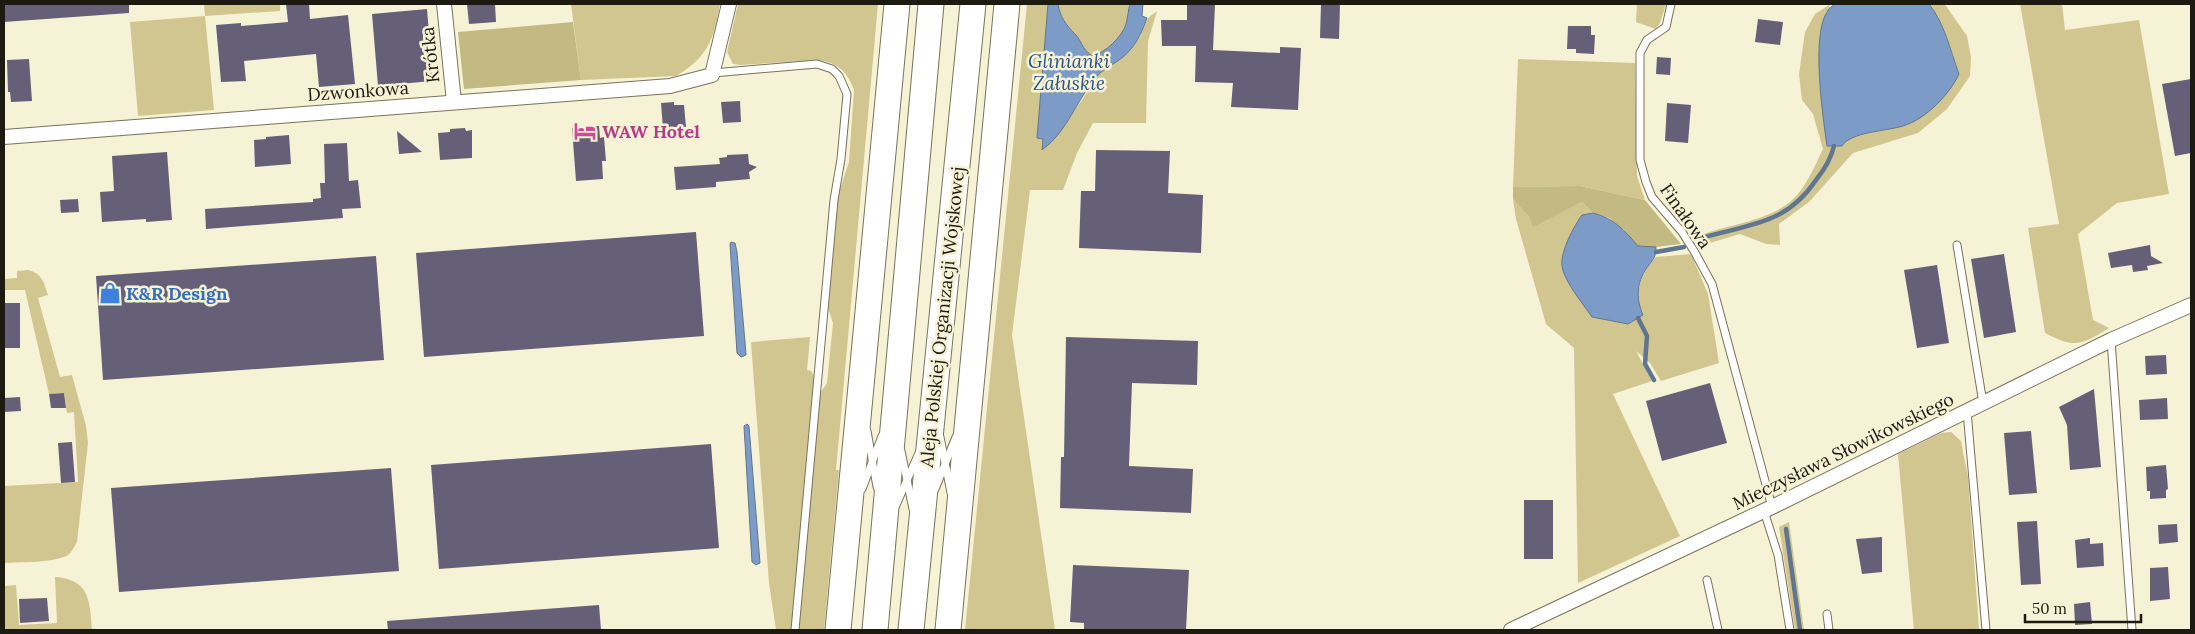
<svg xmlns="http://www.w3.org/2000/svg" width="2195" height="634" viewBox="0 0 2195 634" font-family="Lora,serif">
<rect width="100%" height="100%" fill="#f6f2d6"/>
<g fill="#d1c68f">
<polygon points="204,4 280,4 280,11 205,16 214,110 138,116 130,22 205,16"/>
<path d="M571 4H720C714 39 708 57 676 76L581 80Z"/>
<path d="M738 4H878L836 470H839L824 630H799L820 393 827 383 833 323 828 308 838 195 849 162 854 90C847 71 837 62 817 60L741 65 733 64 727 52Z"/>
<polygon points="1027,4 1048,4 1037,138 1043,139 1042,150 1063,128 1100,73 1124,56 1140,37 1148,18 1157,11 1148,41 1146,123 1093,123 1077,153 1063,190 1030,190 1012,335 1055,630 965,630"/>
<path d="M1058 4H1130C1128 10 1128 17 1126 24 1122 37 1105 53 1092 56 1081 48 1082 41 1075 34 1066 25 1061 18 1058 4Z"/>
<polygon points="1637,4 1666,4 1660,23 1656,29 1636,22"/>
<path d="M1929 4H1943L1946 6 1967 36 1971 57 1970 76 1947 109 1918 133 1853 153 1809 202 1779 224 1780 245 1766 244 1740 234 1703 245 1698 236C1726 225 1768 221 1791 201 1806 188 1814 167 1823 149L1813 114 1802 100 1799 74 1805 32 1815 14 1829 5 1830 8 1826 12 1819 81 1827 146 1861 135 1905 125 1930 110 1959 74C1950 50 1945 24 1929 4Z"/>
<path d="M2020 4H2062L2065 30 2139 20 2169 194 2117 203 2078 234 2093 320 2109 328C2081 345 2076 349 2045 333L2028 228 2059 224Z"/>
<polygon points="1518,59 1635,63 1637,176 1645,200 1580,186 1513,187"/>
<path d="M1513 199 1529 217 1533 226 1582 202 1593 213 1582 215 1592 317 1628 324 1642 315C1634 292 1640 274 1656 257L1691 254 1708 294 1719 363 1661 381 1650 363 1636 351 1652 381 1613 394 1680 536 1578 583 1574 348 1546 324 1516 219Z"/>
<path d="M28 270C42 273 44 283 48 295L38 298 60 377 72 375 86 426 88 443 77 542C74 547 72 552 68 555 55 563 19 562 4 563V486L78 482 74 412 67 413 64 393 49 394 25 290H4V279L17 278V271Z"/>
<polygon points="810,337 807,370 811,371 814,376 791,630 776,630 769,583 751,342"/>
<polygon points="1951,432 1961,441 1968,477 1979,630 1914,630 1898,454 1941,433"/>
<polygon points="1789,522 1804,630 1795,630 1779,527"/>
<path d="M55 577C90 579 90 602 92 630H4V586L16 585 19 625 57 623Z"/>
</g>
<g fill="#c3b982">
<polygon points="573,22 581,80 464,89 458,32"/>
<polygon points="1580,186 1645,200 1681,244 1656,247 1637,246 1624,230 1609,218 1593,213 1582,202 1533,227 1529,217 1513,199 1513,187"/>
</g>
<g fill="#7c9bc7" stroke="#607590">
<path d="M1048 4H1058C1060 17 1066 25 1075 34 1082 41 1081 48 1092 56 1105 53 1122 37 1126 24 1128 17 1128 10 1130 4H1143L1142 16 1147 18C1142 33 1135 47 1123 57 1116 63 1107 67 1100 73 1078 95 1069 131 1042 150L1043 139 1037 138Z"/>
<path d="M1835 4H1929C1945 24 1950 50 1959 74 1949 95 1926 119 1903 126 1887 131 1850 132 1842 146H1827C1823 117 1811 37 1827 12 1828 9 1832 6 1835 4Z"/>
<path d="M1593 213C1615 219 1623 229 1638 246L1656 247C1656 257 1654 258 1649 265 1637 280 1635 297 1643 315L1628 324 1592 317C1583 304 1564 281 1562 266 1560 252 1574 226 1582 215Z"/>
<polygon points="731,242 735,243 737,252 745,342 746,355 741,357 737,353 730,244"/>
<polygon points="747,424 749,426 760,563 756,565 752,562 744,426"/>
</g>
<g fill="none" stroke-linecap="round" stroke-linejoin="round">
<g stroke="#607590" stroke-width="4.5">
<path d="M1702 238C1749 224 1786 225 1816 180 1824 170 1831 159 1834 146"/>
<polyline points="1656,252 1684,247"/>
<polyline points="1638,318 1647,336 1645,364 1654,380"/>
<polyline points="1786,529 1800,630"/>
</g>
</g>
<g fill="#656077">
<polygon points="4,4 129,4 129,13 4,22"/>
<polygon points="286,4 309,4 310,19 348,15 355,84 319,87 316,54 244,61 246,81 221,82 216,25 241,23 241,26 288,22"/>
<polygon points="467,4 495,4 496,22 469,24"/>
<polygon points="1187,4 1215,4 1213,50 1280,53 1280,47 1301,48 1298,110 1231,107 1233,83 1195,82 1196,46 1162,46 1161,20 1187,20"/>
<polygon points="1321,4 1340,4 1339,39 1320,38"/>
<polygon points="427,9 429,33 423,34 424,59 431,58 432,81 378,86 372,14"/>
<polygon points="1758,19 1783,22 1780,45 1755,42"/>
<polygon points="1568,26 1591,26 1591,35 1595,35 1594,54 1576,53 1576,49 1567,49"/>
<polygon points="1657,57 1671,58 1670,75 1656,74"/>
<polygon points="29,59 32,101 11,102 10,92 8,92 7,60"/>
<polygon points="2191,79 2191,153 2175,156 2162,84"/>
<polygon points="740,101 741,122 723,123 721,102"/>
<polygon points="674,102 674,105 684,105 686,127 663,129 661,103"/>
<polygon points="1667,103 1691,105 1688,143 1665,141"/>
<polygon points="599,126 600,138 604,137 606,161 602,161 603,179 576,181 572,128"/>
<polygon points="465,128 466,131 472,130 472,158 440,160 438,133 450,132 450,129"/>
<polygon points="397,131 422,152 399,154"/>
<polygon points="289,135 291,164 255,167 254,140 266,139 266,137"/>
<polygon points="347,143 349,181 358,180 361,208 342,209 343,218 206,229 205,209 313,202 313,199 321,198 320,183 325,183 324,144"/>
<polygon points="1096,150 1170,151 1168,193 1203,195 1201,253 1079,248 1081,191 1095,191"/>
<polygon points="167,152 172,220 146,222 146,219 102,222 100,192 114,191 112,156"/>
<polygon points="748,154 749,164 757,167 749,172 750,179 716,182 716,187 676,190 674,167 720,164 719,158 727,157 727,155"/>
<polygon points="78,199 79,212 61,213 60,200"/>
<polygon points="696,232 704,336 424,357 416,253"/>
<polygon points="2150,245 2151,256 2163,263 2147,266 2148,270 2133,272 2132,265 2111,268 2108,253"/>
<polygon points="2004,254 2016,332 1984,338 1971,259"/>
<polygon points="376,256 384,360 103,380 96,276"/>
<polygon points="1937,265 1949,343 1917,348 1904,270"/>
<rect x="4" y="303" width="16" height="45"/>
<polygon points="1066,337 1198,341 1197,385 1132,383 1129,466 1193,469 1191,513 1060,508 1061,457 1064,457"/>
<polygon points="2166,355 2167,374 2146,375 2145,356"/>
<polygon points="1710,383 1727,443 1662,461 1646,401"/>
<polygon points="2094,389 2101,467 2070,470 2067,425 2059,407"/>
<polygon points="64,393 66,408 51,408 49,394"/>
<polygon points="20,397 21,411 4,412 4,398"/>
<polygon points="2167,398 2168,419 2140,420 2139,400"/>
<polygon points="2031,431 2037,493 2009,495 2004,433"/>
<polygon points="72,442 75,482 61,483 58,443"/>
<polygon points="711,444 719,548 439,569 431,465"/>
<polygon points="2166,465 2168,489 2166,490 2166,498 2150,499 2150,491 2147,491 2146,467"/>
<polygon points="391,468 399,571 119,592 111,488"/>
<rect x="1524" y="500" width="29" height="59"/>
<polygon points="2037,521 2041,584 2021,585 2017,522"/>
<polygon points="2177,524 2178,542 2159,544 2158,525"/>
<polygon points="1882,537 1882,572 1862,574 1856,539"/>
<polygon points="2090,538 2090,544 2103,543 2104,566 2077,568 2075,540"/>
<polygon points="1073,565 1189,570 1186,630 1084,630 1084,623 1070,622"/>
<polygon points="2168,567 2170,599 2150,601 2150,568"/>
<polygon points="47,598 49,621 20,623 19,599"/>
<polygon points="2090,602 2092,624 2075,625 2074,604"/>
<polygon points="599,605 601,630 388,630 387,621"/>
</g>
<g fill="none" stroke-linecap="round" stroke-linejoin="round">
<g stroke="#78735b" stroke-width="9">
<g id="service">
<polyline points="1671,4 1666,27 1647,40 1640,53 1640,160 1646,182 1652,197 1682,232 1694,251 1712,284 1772,507"/>
<polyline points="713,73 817,64 832,69 839,76 847,94 841,159 834,200 795,630"/>
<polyline points="1957,245 1983,403"/>
<polyline points="2111,340 2132,630"/>
<polyline points="1967,411 1986,630"/>
<polyline points="867,431 877,487"/>
<polyline points="940,437 951,493"/>
<polyline points="901,451 913,509"/>
<polyline points="862,489 882,436"/>
<polyline points="935,489 956,437"/>
<polyline points="896,505 919,453"/>
<polyline points="1764,511 1778,555 1790,630"/>
<polyline points="1707,580 1718,630"/>
<polyline points="1827,614 1829,630"/>
</g>
</g>
<g stroke="#78735b" stroke-width="16">
<g id="minor">
<polyline points="444,4 454,102"/>
<polyline points="4,137 670,86 712,75 729,4"/>
<polyline points="1511,630 1772,507 2111,340 2191,305"/>
</g>
</g>
<g stroke="#78735b" stroke-width="27">
<g id="motorway">
<polyline points="838,630 897,4"/>
<polyline points="875,630 931,4"/>
<polyline points="911,630 973,4"/>
<polyline points="948,630 1007,4"/>
</g>
</g>
<use href="#service" stroke="#fff" stroke-width="7"/>
<use href="#minor" stroke="#fff" stroke-width="14"/>
<use href="#motorway" stroke="#fff" stroke-width="25"/>
</g>
<defs>
<g id="hotel-bare" transform="scale(1.725)"><path d="M-6-4.5h1.5V1H6V5H4.5V3h-9V5H-6ZM-4 0a1.8 1.8 0 1 1 3.6 0ZM.5 0V-2.5h3Q6-2.5 6 0Z" fill="#d1479c" stroke="#f6f2d6" stroke-width="2.5" paint-order="stroke"/></g>
<g id="shop-bare" transform="scale(1.725)"><path d="M-5-2.5h2.3a2.7 3.5 0 0 1 5.4 0H5L5.5 6h-11ZM-1.5-2.5h3a1.5 2.3 0 0 0-3 0Z" fill="#3f7fe0" stroke="#f6f2d6" stroke-width="2.5" paint-order="stroke"/></g>
</defs>
<g fill-rule="evenodd">
<use href="#hotel-bare" x="585" y="131"/>
<use href="#shop-bare" x="110" y="293"/>
</g>
<g text-anchor="middle" dominant-baseline="central" stroke-width="5" stroke-linejoin="round" paint-order="stroke">
<g font-size="18" fill="#1d1b11" stroke="#f6f2d6">
<text transform="translate(430 55) rotate(-96)">Krótka</text>
<text transform="translate(358 91) rotate(-4)">Dzwonkowa</text>
<text transform="translate(1686 216) rotate(55)">Finałowa</text>
<text transform="translate(942 317) rotate(-84)">Aleja Polskiej Organizacji Wojskowej</text>
<text transform="translate(1843 451) rotate(-26)">Mieczysława Słowikowskiego</text>
</g>
<g font-size="18" font-weight="bold" fill="#b23c85" stroke="#f6f2d6" text-anchor="start">
<text x="602" y="131">WAW Hotel</text>
</g>
<g font-size="18" font-weight="bold" fill="#366cbe" stroke="#f6f2d6" text-anchor="start">
<text x="126" y="293">K&amp;R Design</text>
</g>
<g font-size="19" font-style="italic" fill="#2b538c" stroke="#f6f2d6">
<text x="1069" y="61">Glinianki<tspan x="1069" dy="22">Załuskie</tspan></text>
</g>
</g>
<rect width="2195" height="634" fill="none" stroke="#1d1b11" stroke-width="10"/>
<path d="M2025 614v8h116v-8" fill="none" stroke="#1d1b11" stroke-width="2.5"/>
<text x="2032" y="614" font-size="15" fill="#1d1b11" stroke="#f6f2d6" stroke-width="4" paint-order="stroke">50 m</text>
</svg>
